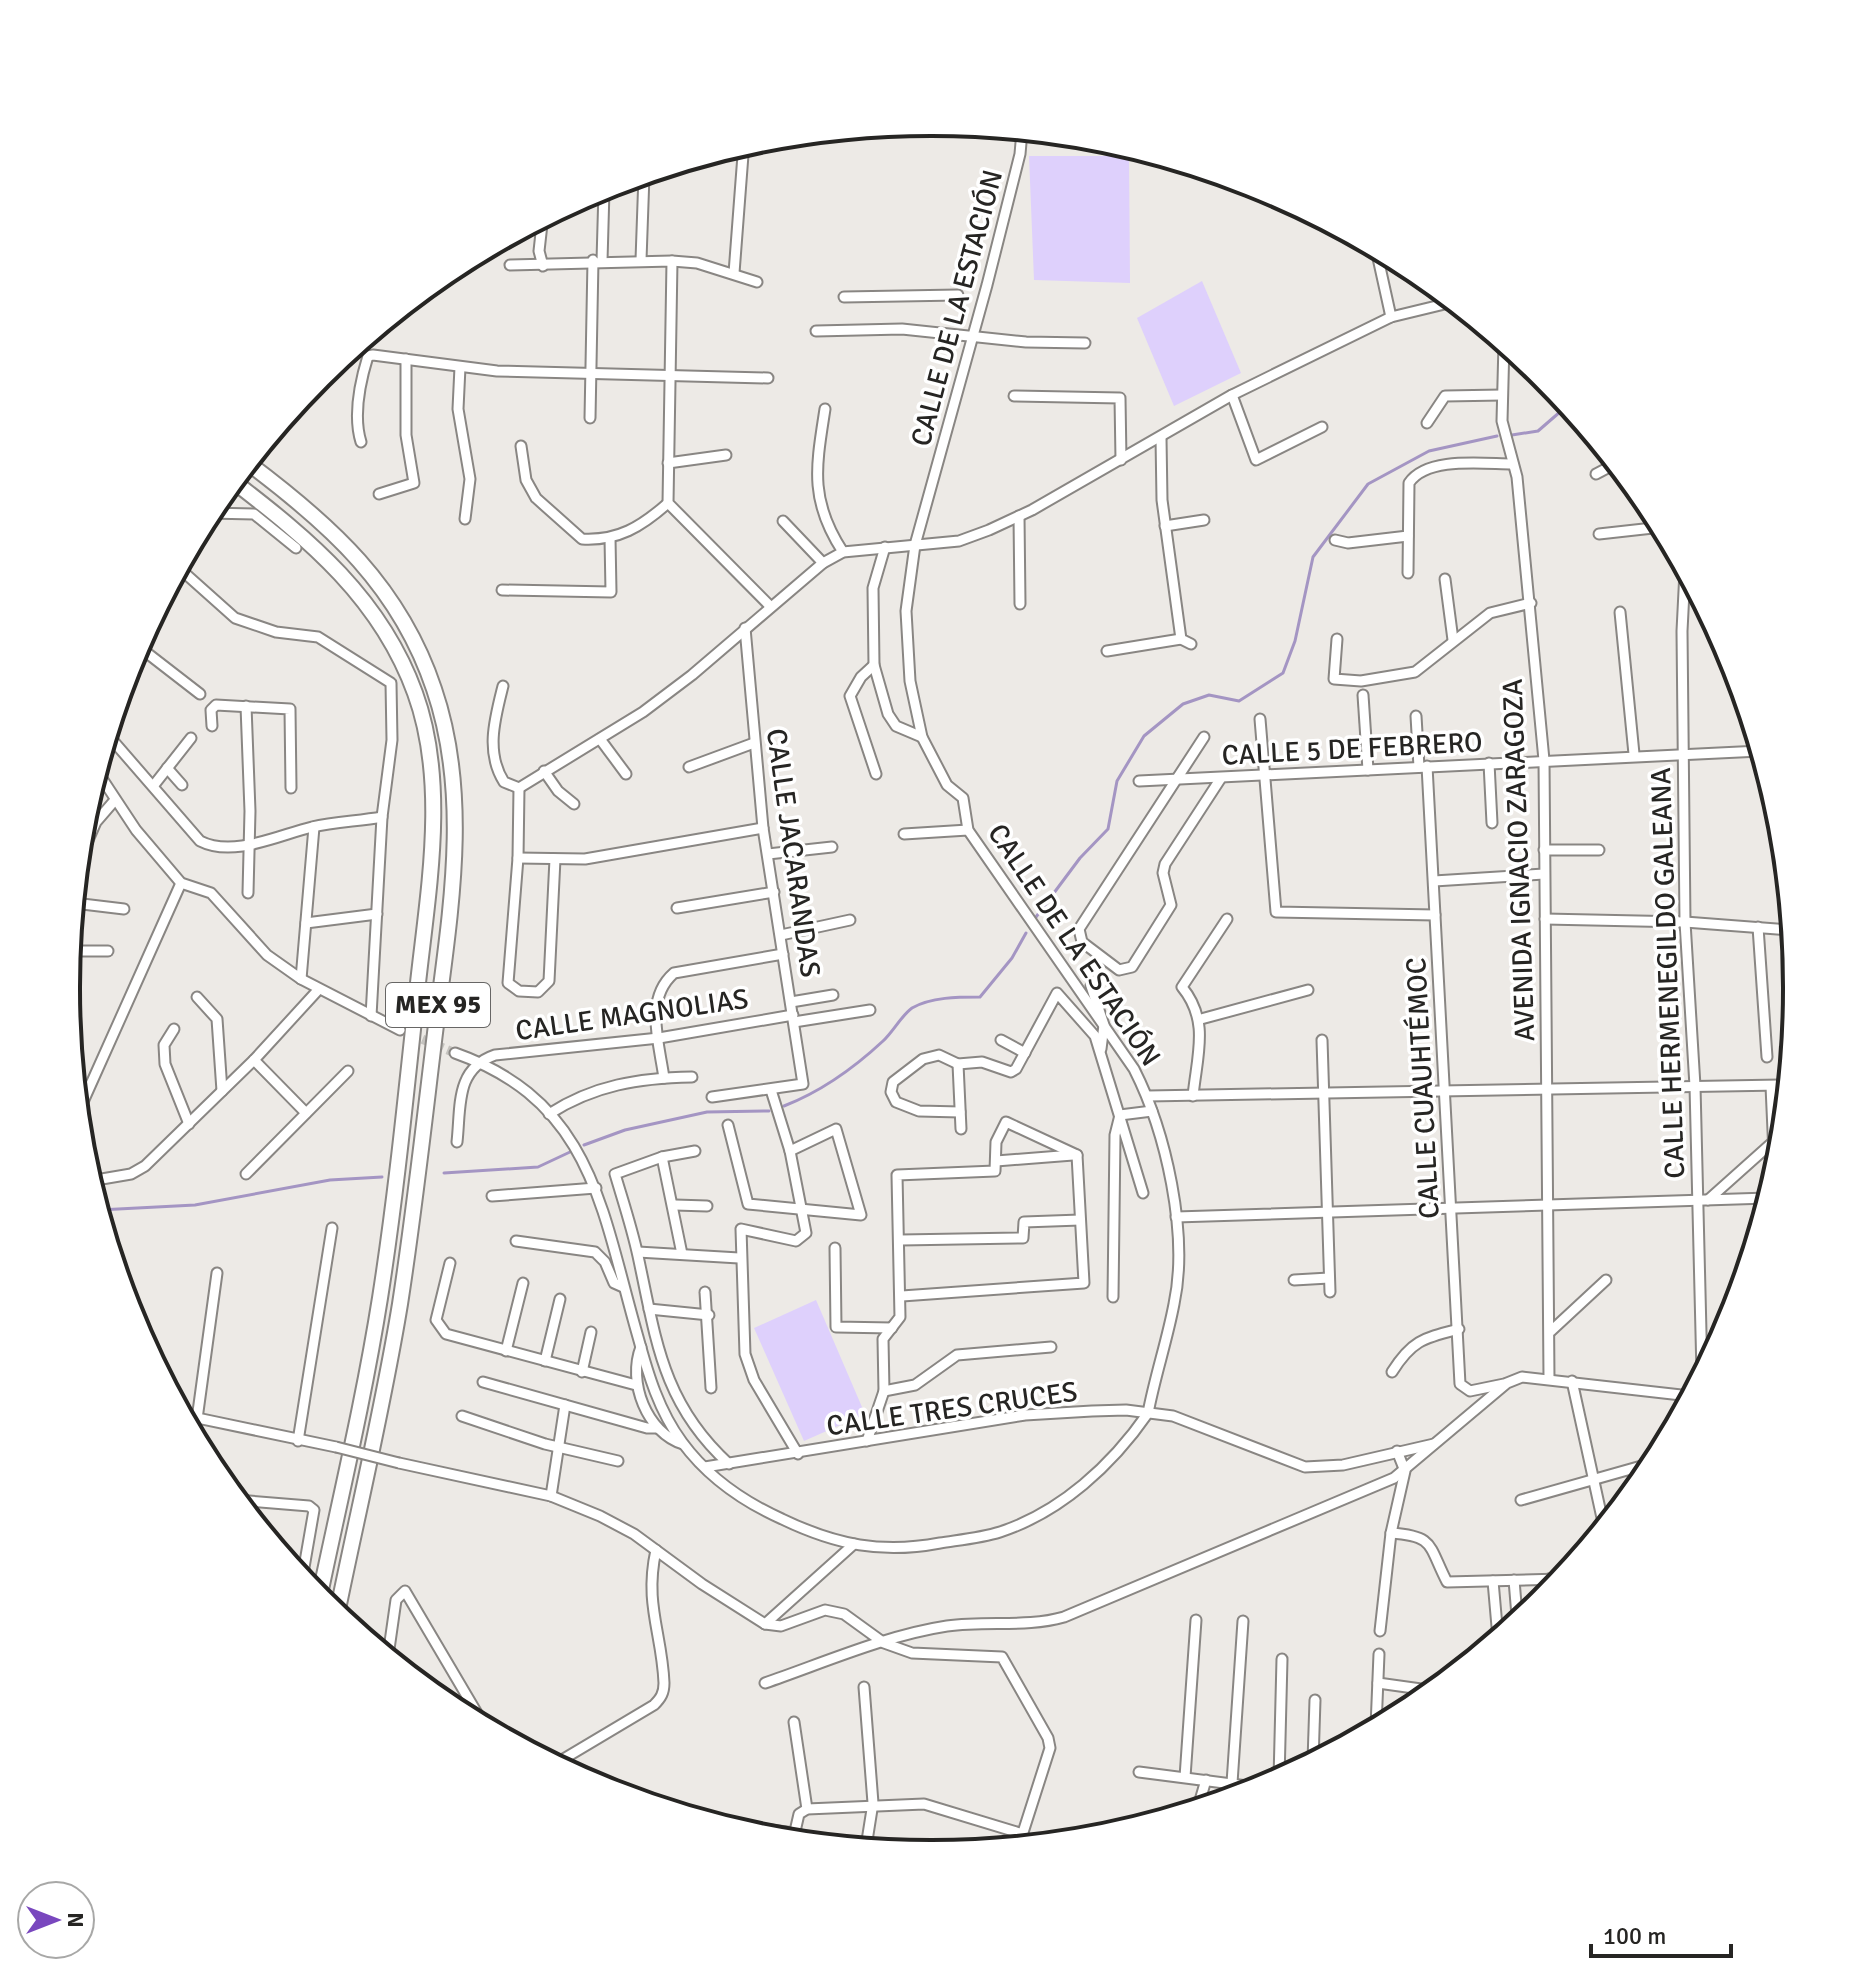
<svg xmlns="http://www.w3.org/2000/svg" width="1863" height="1976" viewBox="0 0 1863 1976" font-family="Signika,sans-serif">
<rect width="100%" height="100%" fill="#edeae6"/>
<g fill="#ded0fc">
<polygon points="1029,156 1129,156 1130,283 1034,280"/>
<polygon points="1202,281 1241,373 1174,406 1137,318"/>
<polygon points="816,1300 865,1414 804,1441 754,1328"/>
</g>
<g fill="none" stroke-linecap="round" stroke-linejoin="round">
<g stroke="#a495c3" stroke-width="3">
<polyline points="1512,435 1538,431 1568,405"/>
<polyline points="1033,921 1080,858 1108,829 1117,781 1144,736 1183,704 1209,695 1239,701 1283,673 1295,641 1313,557 1368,484 1429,451 1497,436"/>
<path d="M784 1106C820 1092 854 1068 883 1041 893 1032 901 1016 912 1008 931 997 958 997 980 997L1012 958 1026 933"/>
<polyline points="584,1145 625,1130 707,1112 769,1111"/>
<polyline points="444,1173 538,1167 570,1152"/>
<polyline points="99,1210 195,1205 330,1180 382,1177"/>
</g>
<polyline stroke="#c5c3bf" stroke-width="9" stroke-dasharray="9 4.5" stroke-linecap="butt" points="410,1034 455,1053"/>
<g stroke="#898683" stroke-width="13">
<g id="minor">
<polyline points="542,224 539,251 543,266"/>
<polyline points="1376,249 1391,317"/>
<polyline points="641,260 644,175"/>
<polyline points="602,261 604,190"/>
<polyline points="672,261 668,503 770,606"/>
<polyline points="510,265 672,261 697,263 757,282"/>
<polyline points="734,273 743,155"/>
<polyline points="844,297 958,295"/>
<polyline points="816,331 902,329 1026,342 1085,343"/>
<polyline points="1504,343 1502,421 1517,477 1544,760 1549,1378"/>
<polyline points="460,367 458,409 470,479 465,519"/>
<polyline points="1232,395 1256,460 1322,427"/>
<polyline points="1014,396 1120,398 1121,460"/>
<path d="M825 409C816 467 809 500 843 552"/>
<polyline points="590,418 593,260"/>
<polyline points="1427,423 1445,396 1502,395"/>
<polyline points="1161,438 1162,500 1181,639 1191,644"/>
<path d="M361 442C353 416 360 382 368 356L373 355 497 371 768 378"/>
<path d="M521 446 526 480 536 498 582 539C618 541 641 527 668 503"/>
<polyline points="668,463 726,455"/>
<polyline points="1596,474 1615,464"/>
<polyline points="379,494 414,483 406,435 406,359"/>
<polyline points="209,513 254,514 296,548"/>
<polyline points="1019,516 1020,604"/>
<polyline points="783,521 823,563"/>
<polyline points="1165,526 1204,520"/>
<polyline points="1599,534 1662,527"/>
<polyline points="1335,540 1348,543 1408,536"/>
<polyline points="885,547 873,588 874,665 888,714 896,726 922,737"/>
<polyline points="179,568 235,618 276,632 318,637 391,683 392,740 382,817 371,1016"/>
<polyline points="1685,571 1682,631 1685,922 1695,1086 1702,1374"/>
<path d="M1408 573 1409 483C1427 456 1484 464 1513 464"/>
<polyline points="1445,579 1453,640"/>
<polyline points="502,590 611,592 610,538"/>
<polyline points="1620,612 1634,754"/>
<polyline points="1337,639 1334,679 1361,681 1415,672 1490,613 1531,603"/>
<polyline points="138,646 200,694"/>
<polyline points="1107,651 1181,639"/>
<polyline points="874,665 861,677 850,696 876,774"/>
<path d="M503 686C495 718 485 752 504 782L519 788"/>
<polyline points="1363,695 1368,770"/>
<polyline points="246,706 250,811 248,893"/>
<polyline points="1416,716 1419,767"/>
<polyline points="1260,719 1276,912 1435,915"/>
<polyline points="212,726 211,710 216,705 290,709 291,788"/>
<path d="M108 735 200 841C233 858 279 835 312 827 335 822 359 821 382 817"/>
<polyline points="1204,737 1079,929 1082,942 1119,970 1132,967 1171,905 1163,873 1165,864 1221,778"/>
<polyline points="600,739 626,774"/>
<polyline points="1489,763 1492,823"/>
<polyline points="1427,766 1460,1384 1470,1391 1504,1384"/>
<polyline points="689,767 754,743"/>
<polyline points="167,768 182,785"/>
<polyline points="97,771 136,830 181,883 211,893 267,955 301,979 400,1030"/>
<polyline points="544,771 558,791 574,804"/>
<polyline points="1139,781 1760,751"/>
<polyline points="154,785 191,738"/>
<polyline points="519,788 643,712 692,675 823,563 843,552 959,541 989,530 1032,510 1232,395 1391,317 1453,302"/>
<polyline points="519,788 518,858 508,983 519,991 538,992 549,981 555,859"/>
<polyline points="904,834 968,830"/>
<polyline points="1544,850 1599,850"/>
<polyline points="768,854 832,847"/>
<polyline points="518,858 585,859 763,828"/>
<polyline points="79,861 96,822 115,800"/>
<polyline points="1434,881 1544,874"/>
<polyline points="74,903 124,909"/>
<polyline points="677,908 774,892"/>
<polyline points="1545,919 1685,922 1791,930"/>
<polyline points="306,923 377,914"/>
<polyline points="1758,927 1767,1057"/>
<polyline points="781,935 850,920"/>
<polyline points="70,943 75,1016"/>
<polyline points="71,951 108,951"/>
<polyline points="301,979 314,827"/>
<polyline points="1091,986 1104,1025 1101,1049"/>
<polyline points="197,997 217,1019 222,1091"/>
<polyline points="791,1002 833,995"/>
<polyline points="1201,1019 1308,990"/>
<polyline points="794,1022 870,1010"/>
<polyline points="174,1029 164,1045 165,1064 189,1124"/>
<polyline points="1001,1040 1025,1053"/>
<polyline points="1322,1040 1330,1292"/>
<path d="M455 1053C594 1102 602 1213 638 1337 648 1374 659 1411 682 1442 707 1476 744 1502 782 1519 836 1545 882 1554 940 1543 959 1540 981 1538 1000 1532 1061 1512 1112 1465 1148 1413 1155 1376 1167 1341 1174 1304 1189 1234 1166 1132 1134 1069L968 830 963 798 947 785 922 737 910 681 906 611 915 545 987 285 1020 154 1022 131"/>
<polyline points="254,1060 306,1113"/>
<polyline points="958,1064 961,1129"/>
<path d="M664 1078C659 1042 644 999 674 973L783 954"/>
<polyline points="1771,1086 1775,1176"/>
<polyline points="771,1090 790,1151 806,1233 796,1241 741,1229 745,1354 754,1380 798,1454"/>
<polyline points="1148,1096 1787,1085"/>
<path d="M1193 1096C1197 1055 1210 1021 1182 987L1227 919"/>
<polyline points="712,1097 803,1084 763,828 745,628"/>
<polyline points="960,1112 919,1111 896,1102 891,1092 893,1082 923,1059 939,1055 958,1064 982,1062 1011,1072 1016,1069 1057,993 1095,1036 1143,1193"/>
<polyline points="78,1113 181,883"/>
<path d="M549 1114C594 1085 639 1078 692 1077"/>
<polyline points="728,1125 748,1204 861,1215 836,1129 790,1151"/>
<path d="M457 1142C461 1106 455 1069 495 1055L659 1038 793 1015"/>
<path d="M695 1151 662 1157 615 1174C623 1201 632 1228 638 1256 656 1339 662 1403 729 1464"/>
<polyline points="662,1157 682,1254"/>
<polyline points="996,1161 1073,1155"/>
<polyline points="246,1174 348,1071"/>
<polyline points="90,1181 131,1174 145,1166 254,1060 319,989"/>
<polyline points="492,1196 596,1188"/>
<polyline points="1708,1200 1774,1141"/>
<polyline points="675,1205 707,1206"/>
<polyline points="1176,1217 1768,1198"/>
<polyline points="901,1240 1023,1238 1024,1222 1080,1220"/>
<polyline points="516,1241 595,1252 605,1262 614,1283 623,1287"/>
<polyline points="835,1248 836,1327 892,1328"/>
<polyline points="638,1252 739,1258"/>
<polyline points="450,1263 436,1320 446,1334 636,1385"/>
<polyline points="1294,1280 1329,1278"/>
<polyline points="705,1292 711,1388"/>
<polyline points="902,1296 1084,1283 1077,1155"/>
<polyline points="1113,1297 1115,1135 1120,1115 1152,1111"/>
<polyline points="649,1309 709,1315"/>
<polyline points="1551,1331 1606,1280"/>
<path d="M641 1347C627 1382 647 1433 683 1444"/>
<polyline points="506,1351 523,1283"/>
<polyline points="545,1361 560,1299"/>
<polyline points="582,1372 591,1332"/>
<path d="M1392 1372C1412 1340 1424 1338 1459 1329"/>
<polyline points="1572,1381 1604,1527"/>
<polyline points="483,1382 647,1428 657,1428"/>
<polyline points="884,1391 915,1385 957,1355 1051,1347"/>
<polyline points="183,1415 336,1447"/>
<polyline points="462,1416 545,1444 618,1461"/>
<polyline points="197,1419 217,1273"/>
<polyline points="298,1441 332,1228"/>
<polyline points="867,1441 884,1391 883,1339 900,1317 897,1175 995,1171 996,1142 1006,1122 1077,1155"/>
<polyline points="399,1463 551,1496 600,1516 634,1534 702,1584 765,1624 781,1626 825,1610 844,1614 884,1643 912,1653 1002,1657 1048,1738 1050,1748 1019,1845"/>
<polyline points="705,1467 1025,1415 1092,1411 1126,1410 1173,1416 1305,1467 1343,1465 1434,1444"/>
<polyline points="551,1496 565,1405"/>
<polyline points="237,1500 309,1506 314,1510 302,1579"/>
<polyline points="1521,1500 1645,1465"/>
<path d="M1391 1533C1435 1536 1428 1545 1447 1582L1561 1579"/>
<polyline points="1549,1579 1551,1590"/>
<polyline points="1514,1580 1517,1616"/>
<polyline points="1493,1581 1498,1638"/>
<polyline points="765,1624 854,1544"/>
<polyline points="1380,1631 1391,1533 1405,1471 1397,1451"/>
<polyline points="388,1656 396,1600 405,1591 484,1725"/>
<path d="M765 1683C823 1663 887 1635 947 1626 987 1620 1026 1628 1064 1617L1394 1478 1507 1383 1522 1377 1690 1396"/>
<polyline points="1378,1683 1421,1689"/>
<polyline points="864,1687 873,1803 866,1847"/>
<polyline points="794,1722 807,1809"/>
<polyline points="1376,1727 1379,1654"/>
<polyline points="1313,1761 1315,1700"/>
<path d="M555 1764 654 1705C661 1698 664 1693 664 1683 662 1633 644 1604 656 1550"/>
<polyline points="1139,1772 1263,1788"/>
<polyline points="1185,1777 1196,1620"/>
<polyline points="1279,1779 1282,1659"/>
<polyline points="1232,1783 1243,1621"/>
<polyline points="1198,1807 1206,1780"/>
<polyline points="716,1823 794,1833"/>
<polyline points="793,1840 799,1814 807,1809 924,1804 1023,1834"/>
<polyline points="836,1844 868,1842"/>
</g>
</g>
<g stroke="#898683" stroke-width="18">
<g id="highway">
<path d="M248 463C331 525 400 587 434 689 472 800 449 919 435 1033 424 1123 414 1214 400 1304 383 1408 358 1511 337 1614"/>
<path d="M233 481C310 540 381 599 415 693 449 786 427 896 417 992 406 1094 396 1196 380 1298 364 1399 340 1499 319 1599"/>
</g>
</g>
<use href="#minor" stroke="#fff" stroke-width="9"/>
<use href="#highway" stroke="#fff" stroke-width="14"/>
<g stroke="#898683" stroke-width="13" stroke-linecap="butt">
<polyline id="minor-bridge" points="336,1447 399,1463"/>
</g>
<use href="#minor-bridge" stroke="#fff" stroke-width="9"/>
</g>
<g text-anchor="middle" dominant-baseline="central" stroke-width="7" stroke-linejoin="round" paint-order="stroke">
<rect fill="#fff" stroke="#676665" stroke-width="2" x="386" y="983" width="104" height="44" rx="6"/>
<g font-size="26" font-weight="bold" fill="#262523">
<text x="438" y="1005">MEX 95</text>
</g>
<g font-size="28" fill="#262523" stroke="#fff">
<text transform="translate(957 308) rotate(-75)">CALLE DE LA ESTACIÓN</text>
<text transform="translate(1352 749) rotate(-3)">CALLE 5 DE FEBRERO</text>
<text transform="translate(793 853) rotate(82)">CALLE JACARANDAS</text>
<text transform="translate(1519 860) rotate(-92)">AVENIDA IGNACIO ZARAGOZA</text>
<text transform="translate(1074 945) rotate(56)">CALLE DE LA ESTACIÓN</text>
<text transform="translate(1668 973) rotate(-92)">CALLE HERMENEGILDO GALEANA</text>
<text transform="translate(632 1015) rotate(-8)">CALLE MAGNOLIAS</text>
<text transform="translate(1423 1088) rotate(-93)">CALLE CUAUHTÉMOC</text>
<text transform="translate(952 1409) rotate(-8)">CALLE TRES CRUCES</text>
</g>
</g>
<path d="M0 0H1863V1976H0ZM931 136H932A851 851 0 0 1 1783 987V989A851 851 0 0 1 932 1840H931A851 851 0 0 1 80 989V987A851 851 0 0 1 931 136Z" fill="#fff" fill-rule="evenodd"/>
<path fill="none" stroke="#262523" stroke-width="4" d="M931 136H932A851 851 0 0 1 1783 987V989A851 851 0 0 1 932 1840H931A851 851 0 0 1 80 989V987A851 851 0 0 1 931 136Z"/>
<g transform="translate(56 1920) rotate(90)"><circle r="38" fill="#ffffff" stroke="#a8a8a7" stroke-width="2"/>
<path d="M0-6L14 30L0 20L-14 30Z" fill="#7947be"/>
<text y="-12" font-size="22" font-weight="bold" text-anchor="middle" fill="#262523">N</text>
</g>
<path d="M1591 1944v12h140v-12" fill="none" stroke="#262523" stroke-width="4"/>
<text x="1603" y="1944" font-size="24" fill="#262523" stroke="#ffffff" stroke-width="6" paint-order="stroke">100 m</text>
</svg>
